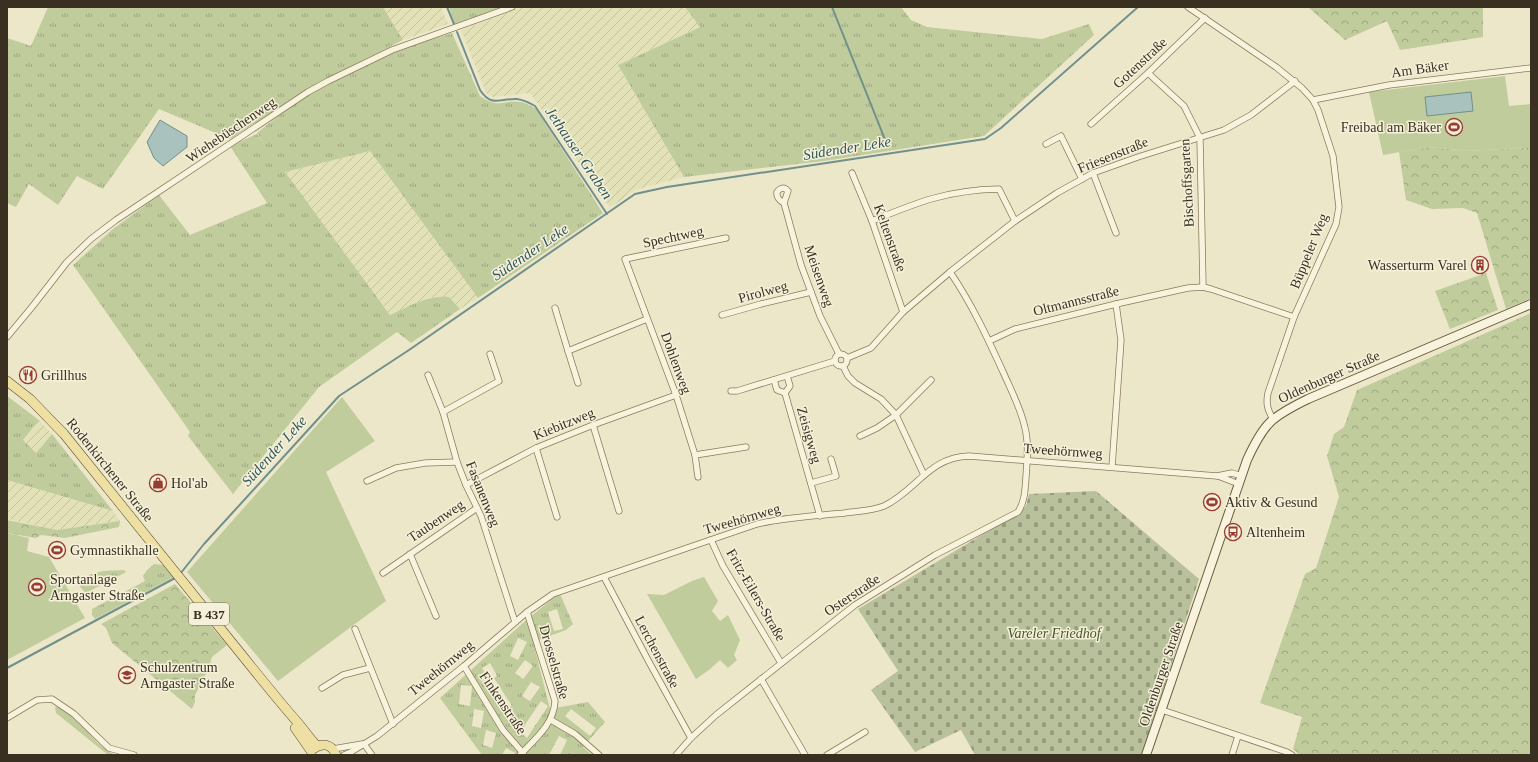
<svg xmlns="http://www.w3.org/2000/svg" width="1538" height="762" viewBox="0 0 1538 762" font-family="'Times New Roman',serif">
<defs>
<pattern id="farmland-furrows" width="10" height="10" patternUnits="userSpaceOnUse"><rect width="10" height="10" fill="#e3e1b7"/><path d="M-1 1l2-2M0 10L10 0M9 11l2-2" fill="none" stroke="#c4c19d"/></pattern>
<pattern id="grass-tufts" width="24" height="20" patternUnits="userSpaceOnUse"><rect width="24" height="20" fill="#c1cc9d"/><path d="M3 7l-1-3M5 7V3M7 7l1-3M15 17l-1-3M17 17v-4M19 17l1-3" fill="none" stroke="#9ea680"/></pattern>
<pattern id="forest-crowns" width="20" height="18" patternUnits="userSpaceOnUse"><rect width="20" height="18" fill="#c1cc9d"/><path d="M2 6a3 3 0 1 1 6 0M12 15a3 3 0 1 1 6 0" fill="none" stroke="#9ea680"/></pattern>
<pattern id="cemetery-stones" width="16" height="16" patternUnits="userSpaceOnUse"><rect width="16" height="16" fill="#b8c19b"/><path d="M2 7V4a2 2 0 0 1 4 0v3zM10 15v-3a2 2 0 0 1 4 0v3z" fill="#979d7e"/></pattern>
</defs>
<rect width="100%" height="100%" fill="#ede7c9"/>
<g fill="url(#farmland-furrows)">
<polygon points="383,7 441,7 448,24 403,40"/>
<polygon points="523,7 685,7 701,26 618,65 684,177 635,190 610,208 530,93 493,97 486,93 461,30"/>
<polygon points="370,151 478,298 460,309 449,297 425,299 390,315 284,172"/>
<polygon points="39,420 52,434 36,453 22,440"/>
<polygon points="7,480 113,511 120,521 57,530 7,519"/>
</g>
<g fill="url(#grass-tufts)" fill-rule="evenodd">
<polygon points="48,7 383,7 403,40 317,83 230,139 159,109 103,189 77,176 58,205 29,184 16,207 7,203 7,38 31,46"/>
<polygon points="449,7 504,7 455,25"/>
<polygon points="685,7 901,7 911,20 927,27 1042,39 1089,24 1094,35 984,136 824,161 684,177 618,65 700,27"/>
<path d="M452 33 480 96C500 110 502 99 521 102 526 103 531 106 536 109L603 213 478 298 370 151 285 172 390 315C410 306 427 295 449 297L460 309 411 343 397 332 319 387 233 494 188 436 190 432 73 265 113 229 159 195 190 235 267 203 230 146 257 134 266 147 257 133C297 99 345 71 393 51 412 43 433 39 452 33Z"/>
<polygon points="7,396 39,420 23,440 36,453 52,434 113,511 7,480"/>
<polygon points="154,564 163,565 174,577 95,619 92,615 92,609 145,581 143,576 147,570"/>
<path d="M124 570 126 572 88 592H85L80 587C85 569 108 571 124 570Z"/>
<path d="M560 594 573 624 566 630 533 642 550 709 588 702 605 722 583 747 592 755 585 754 583 755H560L567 740 559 736 549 755H514L515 753 506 748 502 755H482L440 698 524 622 552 599ZM557 609 563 629 554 631 548 612ZM518 638 527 642 518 660 510 656ZM525 660 533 666 523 679 515 673ZM490 663 497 676 494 678 512 706 505 711 486 683 489 681 482 668ZM531 682 540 687 530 701 522 696ZM461 685 472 686 470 706 459 704ZM541 701 548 706 527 738 520 732ZM474 709 484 711 481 728 472 726ZM571 709 596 728 590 736 565 716ZM486 730 496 733 492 748 483 745Z"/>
</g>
<g fill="url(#forest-crowns)">
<polygon points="1308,7 1483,7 1483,37 1400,50 1387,21 1345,40"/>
<polygon points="1429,147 1469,151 1531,147 1531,298 1506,309 1477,213 1463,208 1432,209 1406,200 1399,152"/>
<polygon points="1486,273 1498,310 1450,329 1435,291"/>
<polygon points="1531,313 1531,755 1300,755 1293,749 1302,717 1260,703 1305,574 1316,568 1339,497 1327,456 1334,434 1344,427 1357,390"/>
<polygon points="7,520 57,530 120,521 119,527 65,538 41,535 36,538 7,533"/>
<polygon points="175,584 227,645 212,657 208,670 195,695 195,702 192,709 112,643 106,628 101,624"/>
<path d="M55 707C70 706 85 730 95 740 100 746 108 751 115 755H108L56 713Z"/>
</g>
<polygon fill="url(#cemetery-stones)" points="1096,491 1199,579 1142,755 975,755 961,730 915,752 871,690 898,671 858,609 1020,512 1026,506 1029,494"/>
<g fill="#c1cc9d">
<polygon points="1505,76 1509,106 1531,104 1531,147 1469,151 1429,147 1383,155 1369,92"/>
<polygon points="342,397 375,441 326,472 386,601 278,681 187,572"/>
<polygon points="7,533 29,538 27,551 49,557 85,618 7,660"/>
<polygon points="704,577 718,601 712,611 720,621 728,615 740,640 734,655 737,660 728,668 720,660 709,670 696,679 647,594 664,595 692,581"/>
</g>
<g fill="#aac2be" stroke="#70908c">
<polygon points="1471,92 1473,111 1427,116 1425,97"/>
<polygon points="160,120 187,136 187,147 163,166 154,158 147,142"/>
</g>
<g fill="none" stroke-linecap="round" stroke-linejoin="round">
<g stroke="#70908c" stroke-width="2">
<polyline points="447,7 454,24"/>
<polyline points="832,7 886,142"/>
<path d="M457 32 480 90C492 108 500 98 517 99 524 100 530 103 535 106L607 214"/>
<polyline points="180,574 204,544 339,396 409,350 635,194 667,187 985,139 1001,128 1138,7"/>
<polyline points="7,668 177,577"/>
</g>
<g stroke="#897a5e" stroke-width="7">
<g id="street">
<path d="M1188 7 1276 67 1302 88 1313 100 1318 110 1333 156 1339 207 1336 224 1294 317 1268 393C1266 403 1267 409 1273 419"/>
<polyline points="1148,73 1184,106 1200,138 1203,287"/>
<polyline points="1313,100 1389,85 1531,68"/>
<polyline points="1091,124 1148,73 1205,18"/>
<polyline points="1046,144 1061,136 1082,179"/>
<polyline points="852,173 872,221 903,312"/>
<polyline points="1093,173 1116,233"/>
<path d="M784 203C780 201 776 197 777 192 781 187 784 187 788 191L784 203 801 265 820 316 839 354"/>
<path d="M872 221C918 202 948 190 999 189L1015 221"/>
<polyline points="555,308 568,351"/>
<polyline points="722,315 761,304 811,292"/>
<polyline points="7,337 32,307 67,262 91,239 116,220 308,92 328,81 392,50 512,7"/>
<polyline points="989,341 1015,329 1116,304 1188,288 1203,287 1211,289 1294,317"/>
<circle cx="841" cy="360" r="6"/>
<polyline points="847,358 871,348 903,312 950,272 1015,221 1057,193 1093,173 1138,157 1224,130 1251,115 1295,81"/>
<polyline points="843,366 848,376 855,383 881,399 896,415 924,475"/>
<polyline points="428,375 443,412 457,462 466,485 481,516 515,622"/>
<polyline points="774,380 777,390 785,393"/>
<polyline points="578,383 568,351 647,319"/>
<polyline points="731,391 737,391 835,361"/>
<polyline points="785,393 820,516"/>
<polyline points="785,393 790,386 787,376"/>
<polyline points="443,412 499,381 490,354"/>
<polyline points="593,425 619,511"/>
<polyline points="860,436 877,428 896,415 931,380"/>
<polyline points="536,448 557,517"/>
<polyline points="695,455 746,447"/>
<polyline points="1112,467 1121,340 1116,304"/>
<polyline points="1218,476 1239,484"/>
<polyline points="698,477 695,455 676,395 625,259 726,238"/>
<polyline points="367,481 396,468 425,463 457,462"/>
<polyline points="811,483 836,476 831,459"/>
<polyline points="466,485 536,448 593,425 676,395"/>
<polyline points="711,540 723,566 781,663"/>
<polyline points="410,554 436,616"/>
<polyline points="383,573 477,508"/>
<polyline points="604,577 649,662 691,738"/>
<polyline points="355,629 393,724"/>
<polyline points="464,666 503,730 523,753"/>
<polyline points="761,679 805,755"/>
<polyline points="322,688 343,675 370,668"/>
<polyline points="1162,710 1287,752 1292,755"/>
<polyline points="7,718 37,700 52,699 74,714 109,748 134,755"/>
<polyline points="551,720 575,734 599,755"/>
<polyline points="364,744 372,755"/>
<polyline points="333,749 362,744"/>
<path d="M344 755 351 752 377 736 464 666 527 612 553 594 757 524C786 517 815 516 845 513 858 511 872 511 884 506 916 491 929 457 969 456L1217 476 1232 473 1242 476"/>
<path d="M520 755C535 739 554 724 555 701L527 612"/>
<path d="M676 755 691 738 716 715 855 605 935 555 1018 512C1025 501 1025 490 1026 477 1027 461 1029 444 1025 428 1021 409 1012 392 1004 374 988 339 972 304 950 272"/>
<polyline points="827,755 865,732"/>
<polyline points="1232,755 1238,736"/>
</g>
</g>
<g stroke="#6b5b41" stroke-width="10">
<path id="secondary" d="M1146 755 1247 460C1264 423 1271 417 1308 399L1531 304"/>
</g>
<g stroke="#584832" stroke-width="10">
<g id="primary">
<path d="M7 381 30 399 64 434 233 644C255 671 276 698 299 724 305 731 310 739 317 746"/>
<polyline points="295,728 311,751"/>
<path d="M313 749C322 742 332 744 336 755"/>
</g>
</g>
<use href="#street" stroke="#f8f3dc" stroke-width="5.5"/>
<use href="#secondary" stroke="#f8f3dc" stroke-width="8"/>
<use href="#primary" stroke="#eee0a3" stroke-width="9"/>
</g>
<defs>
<g id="stadium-ring" transform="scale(0.9)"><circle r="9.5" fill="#f5f0d9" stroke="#973c30" stroke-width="1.5"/><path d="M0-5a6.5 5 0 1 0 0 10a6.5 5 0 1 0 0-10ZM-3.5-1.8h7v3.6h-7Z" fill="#973c30"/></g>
<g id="building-ring" transform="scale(0.9)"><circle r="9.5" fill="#f5f0d9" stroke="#973c30" stroke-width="1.5"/><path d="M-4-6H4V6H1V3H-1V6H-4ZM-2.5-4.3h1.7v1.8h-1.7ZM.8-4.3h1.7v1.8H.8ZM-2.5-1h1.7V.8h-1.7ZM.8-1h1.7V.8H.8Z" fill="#973c30"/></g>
<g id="restaurant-ring" transform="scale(0.9)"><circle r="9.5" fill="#f5f0d9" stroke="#973c30" stroke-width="1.5"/><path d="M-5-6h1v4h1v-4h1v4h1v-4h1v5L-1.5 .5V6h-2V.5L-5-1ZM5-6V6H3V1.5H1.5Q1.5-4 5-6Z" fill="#973c30"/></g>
<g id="shop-ring" transform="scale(0.9)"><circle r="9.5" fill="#f5f0d9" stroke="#973c30" stroke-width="1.5"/><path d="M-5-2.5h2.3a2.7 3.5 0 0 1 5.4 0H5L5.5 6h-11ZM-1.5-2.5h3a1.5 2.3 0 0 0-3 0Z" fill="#973c30"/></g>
<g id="bus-ring" transform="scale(0.9)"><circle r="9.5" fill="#f5f0d9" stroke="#973c30" stroke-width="1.5"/><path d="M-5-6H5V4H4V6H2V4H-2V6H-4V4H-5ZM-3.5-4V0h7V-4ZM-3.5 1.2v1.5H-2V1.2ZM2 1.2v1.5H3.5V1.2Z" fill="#973c30"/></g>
<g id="school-ring" transform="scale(0.9)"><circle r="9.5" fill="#f5f0d9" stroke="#973c30" stroke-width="1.5"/><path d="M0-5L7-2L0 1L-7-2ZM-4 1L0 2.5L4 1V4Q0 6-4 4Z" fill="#973c30"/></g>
</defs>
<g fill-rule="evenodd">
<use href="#stadium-ring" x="1454" y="127"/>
<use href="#building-ring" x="1480" y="265"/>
<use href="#restaurant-ring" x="28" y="375"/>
<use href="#shop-ring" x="158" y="483"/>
<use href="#stadium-ring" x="1212" y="502"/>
<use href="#bus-ring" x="1233" y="532"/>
<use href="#stadium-ring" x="57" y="550"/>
<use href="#stadium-ring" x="37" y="587"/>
<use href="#school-ring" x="127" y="675"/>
</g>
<g text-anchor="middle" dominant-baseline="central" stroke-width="3" stroke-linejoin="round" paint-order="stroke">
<rect fill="#f5f0d9" stroke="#726a58" stroke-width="1" x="189" y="603" width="40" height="22" rx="3"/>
<g font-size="13" font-weight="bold" fill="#3a3021">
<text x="209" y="614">B 437</text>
</g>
<g font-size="14" fill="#3a3021" stroke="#f5f0d9">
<text transform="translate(1140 63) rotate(-43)">Gotenstraße</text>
<text transform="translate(1420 69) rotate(-8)">Am Bäker</text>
<text transform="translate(231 130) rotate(-34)">Wiehebüschenweg</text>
<text transform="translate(1113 155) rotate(-22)">Friesenstraße</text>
<text transform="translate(1187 183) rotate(-93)">Bischoffsgarten</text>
<text transform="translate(673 237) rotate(-12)">Spechtweg</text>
<text transform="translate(890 238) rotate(70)">Keltenstraße</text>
<text transform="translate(1309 251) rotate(-68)">Büppeler Weg</text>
<text transform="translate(819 276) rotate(71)">Meisenweg</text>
<text transform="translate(763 292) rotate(-15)">Pirolweg</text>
<text transform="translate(1076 301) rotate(-14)">Oltmannsstraße</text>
<text transform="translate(676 363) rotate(70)">Dohlenweg</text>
<text transform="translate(1329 377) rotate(-24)">Oldenburger Straße</text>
<text transform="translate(564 424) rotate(-22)">Kiebitzweg</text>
<text transform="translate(809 435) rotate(74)">Zeisigweg</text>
<text transform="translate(1063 451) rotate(4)">Tweehörnweg</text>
<text transform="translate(110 470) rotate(51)">Rodenkirchener Straße</text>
<text transform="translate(483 494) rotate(68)">Fasanenweg</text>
<text transform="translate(742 519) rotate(-16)">Tweehörnweg</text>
<text transform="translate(436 521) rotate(-34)">Taubenweg</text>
<text transform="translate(756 595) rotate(60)">Fritz-Eilers-Straße</text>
<text transform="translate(852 595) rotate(-34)">Osterstraße</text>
<text transform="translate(657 652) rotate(62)">Lerchenstraße</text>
<text transform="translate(554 662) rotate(74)">Drosselstraße</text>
<text transform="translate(441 668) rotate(-39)">Tweehörnweg</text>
<text transform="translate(1161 674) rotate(-71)">Oldenburger Straße</text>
<text transform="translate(503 703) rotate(56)">Finkenstraße</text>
</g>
<g font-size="14" fill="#3a3021" stroke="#f5f0d9" text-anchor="start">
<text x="1441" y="127" text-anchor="end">Freibad am Bäker</text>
<text x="1467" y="265" text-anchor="end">Wasserturm Varel</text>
<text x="41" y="375">Grillhus</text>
<text x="171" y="483">Hol'ab</text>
<text x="1225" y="502">Aktiv &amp; Gesund</text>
<text x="1246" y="532">Altenheim</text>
<text x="70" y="550">Gymnastikhalle</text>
<text x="50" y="579">Sportanlage<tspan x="50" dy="16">Arngaster Straße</tspan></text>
<text x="140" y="667">Schulzentrum<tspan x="140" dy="16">Arngaster Straße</tspan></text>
</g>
<g font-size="14" font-style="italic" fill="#455628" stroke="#f5f0d9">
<text x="1054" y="633">Vareler Friedhof</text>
</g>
<g font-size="15" font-style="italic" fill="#31575a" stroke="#f5f0d9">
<text transform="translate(847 148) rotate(-9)">Südender Leke</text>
<text transform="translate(579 153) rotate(56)">Jethauser Graben</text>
<text transform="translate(530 252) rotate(-34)">Südender Leke</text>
<text transform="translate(274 451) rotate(-48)">Südender Leke</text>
</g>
</g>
<rect width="1538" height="762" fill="none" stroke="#3a3021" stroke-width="16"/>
</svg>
